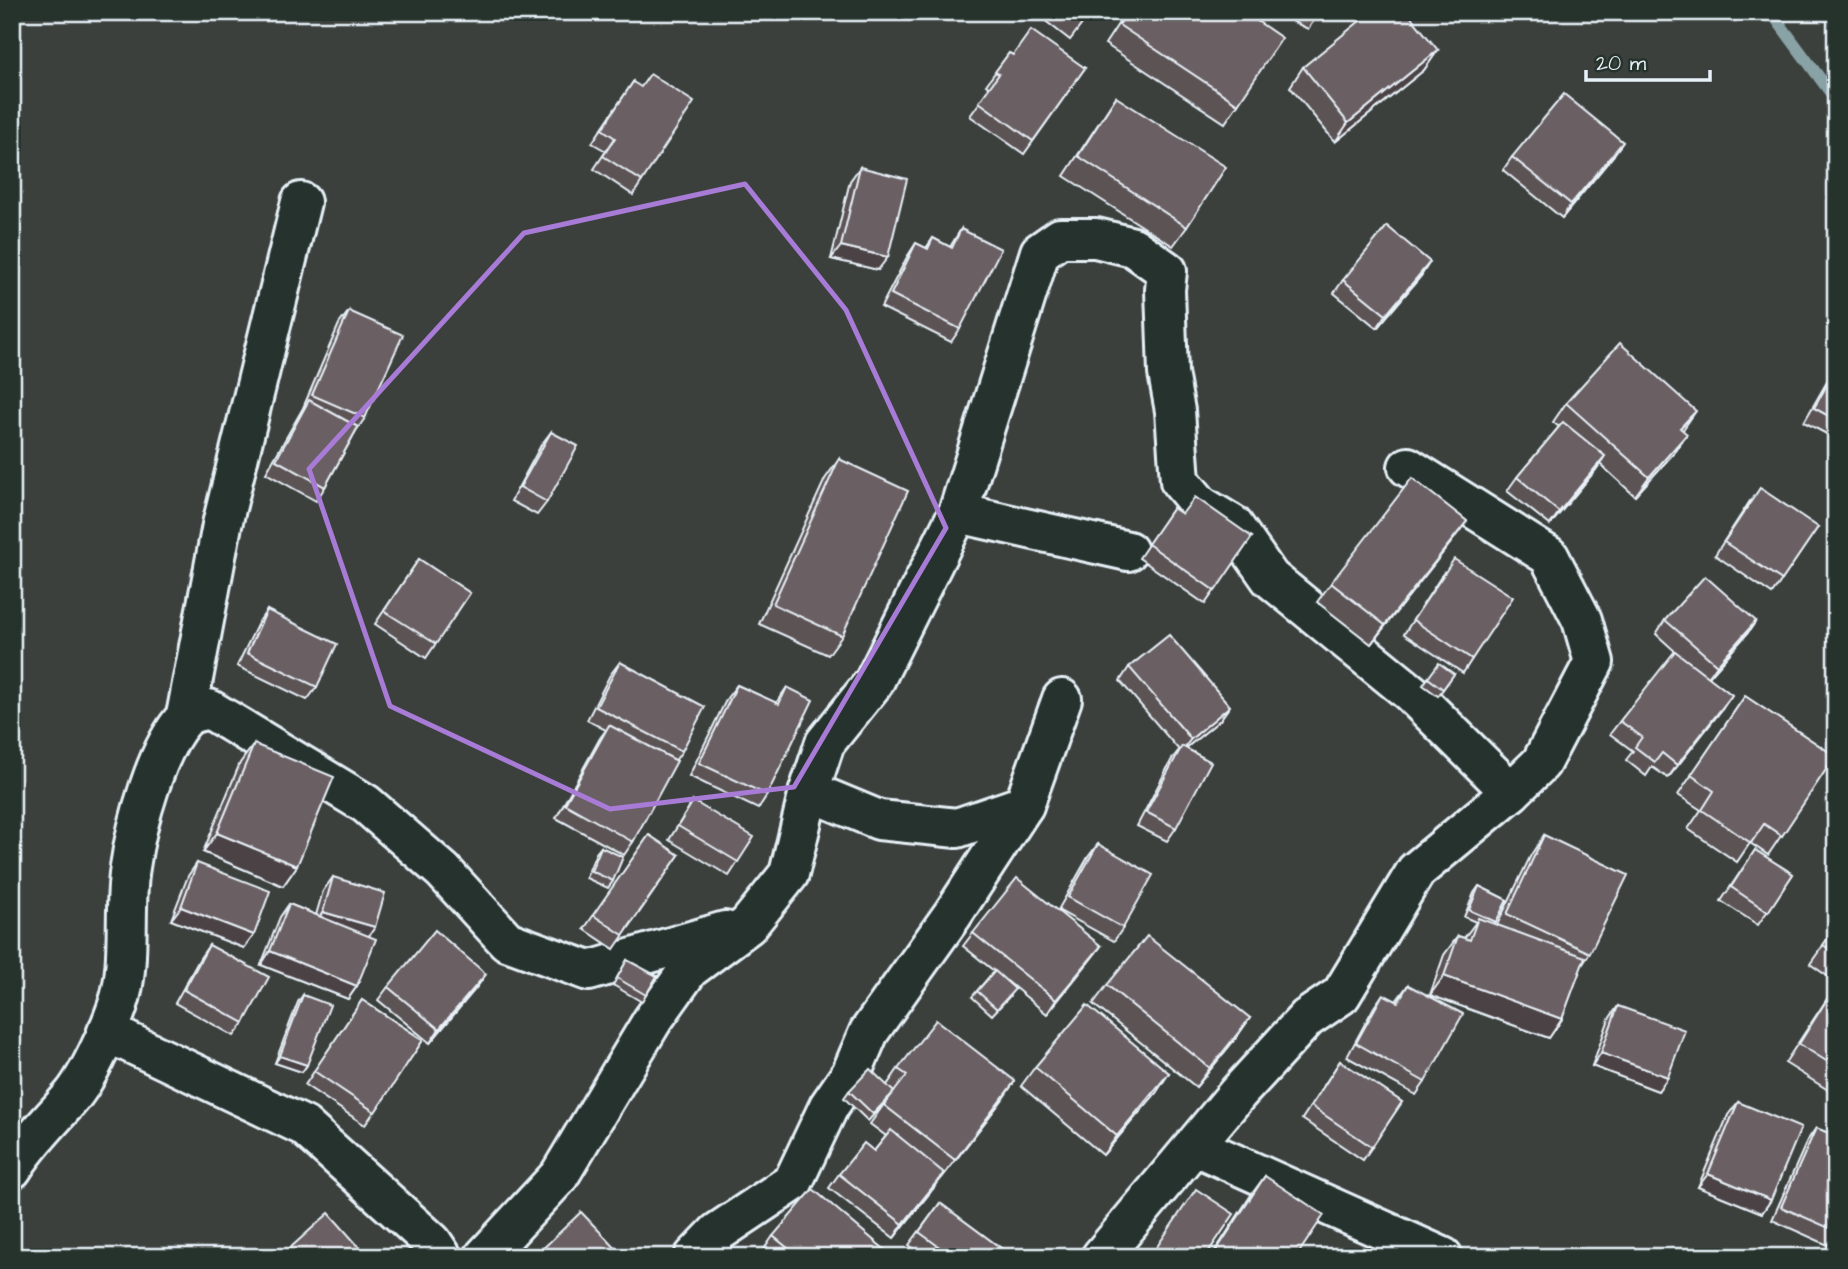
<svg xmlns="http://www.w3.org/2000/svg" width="1848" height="1269" viewBox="0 0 1848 1269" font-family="'Architects Daughter',sans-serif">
<rect width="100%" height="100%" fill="#3b403d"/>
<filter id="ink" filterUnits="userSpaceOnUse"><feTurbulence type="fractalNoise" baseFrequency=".0143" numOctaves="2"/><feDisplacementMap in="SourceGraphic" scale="14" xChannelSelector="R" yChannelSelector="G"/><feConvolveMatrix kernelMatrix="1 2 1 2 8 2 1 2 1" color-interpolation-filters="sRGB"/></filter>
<g filter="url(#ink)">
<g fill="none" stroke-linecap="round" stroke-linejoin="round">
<polyline stroke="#89a2a5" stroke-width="12" points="1771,12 1836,100"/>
<g stroke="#e8f1f8" stroke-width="44">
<g id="minor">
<polyline points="958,513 1128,551"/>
<polyline points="186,716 222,525 301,202"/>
<polyline points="809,791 879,820 957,828 1024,805 1062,699"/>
<polyline points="107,1032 304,1126 432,1242 442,1257"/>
<polyline points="1195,1146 1443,1257"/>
<path d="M12 1169C29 1141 52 1120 73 1095 89 1075 110 1029 118 1005 132 964 123 909 130 867 136 825 156 749 185 718 190 713 201 711 209 709L366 804 443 871 507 941 589 971 725 931"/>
<polyline points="484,1257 559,1176 652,1021 689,969 748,925 789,874 809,791 825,743 874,682 958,513 1040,252 1060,238 1096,238 1133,247 1167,271 1165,290 1168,373 1175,411 1180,481 1200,505 1233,525 1270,578 1411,693 1511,792"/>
<polyline points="694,1257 718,1232 793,1182 829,1106 851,1074 869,1032 953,914 1024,805"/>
<polyline points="1101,1257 1238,1093 1307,1018 1341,995 1416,871 1511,792 1541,763 1594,662 1582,620 1549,556 1408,467"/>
</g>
</g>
<use href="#minor" stroke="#26332d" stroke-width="38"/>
</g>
<g fill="#5c5254" stroke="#e8f1f8" stroke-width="2">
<polygon points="1034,12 1091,12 1070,40"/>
<polygon points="1126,12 1244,12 1238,104 1225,123 1105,44"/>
<polygon points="1273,12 1320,12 1308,29"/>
<polygon points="1438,50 1424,70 1335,142 1290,87 1303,67"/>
<polygon points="1009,53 1013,55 1085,68 1024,154 970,116 990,88 986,85"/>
<polygon points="633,82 642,181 633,195 594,169 606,151 592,143"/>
<polygon points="1116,97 1187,227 1173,246 1064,176"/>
<polygon points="1613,156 1562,218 1503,170 1512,157"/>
<polygon points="860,167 878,270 831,259 850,181"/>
<polygon points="961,229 960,329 951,342 881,307 907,257 916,243 926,248 933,238 950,247"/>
<polygon points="1421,276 1377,328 1334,293 1343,280"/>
<polygon points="349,311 365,418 356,431 325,487 316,501 266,473 303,408 339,324"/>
<polygon points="1836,366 1836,439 1804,422"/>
<polygon points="1566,403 1683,430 1673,454 1635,496 1600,464 1550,525 1507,491 1517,477 1559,427 1553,422"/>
<polygon points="551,432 547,502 537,515 511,501 541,445"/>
<polygon points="839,459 842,636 828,655 759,624 825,479"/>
<polygon points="1750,501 1818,527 1772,594 1715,555"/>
<polygon points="1173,508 1182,514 1252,537 1205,604 1139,558"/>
<polygon points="1453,540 1371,644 1317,602 1331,583"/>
<polygon points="419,559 470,593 426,658 375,624"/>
<polygon points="1444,572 1472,659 1463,673 1404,634"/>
<polygon points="267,610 317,687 307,700 237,666 258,623"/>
<polygon points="1665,620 1756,621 1747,634 1709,677 1723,708 1668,778 1652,767 1646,776 1626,760 1633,751 1610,734 1620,721 1677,653 1656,634"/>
<polygon points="620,662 682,751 675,761 633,842 624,855 556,818 600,738 606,730 587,720 610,675"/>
<polygon points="1129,667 1220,720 1186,748 1176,828 1167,841 1137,826 1172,759 1179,750 1120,681"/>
<polygon points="1454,674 1438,696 1423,685 1428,678"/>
<polygon points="737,685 776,703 787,687 767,795 758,809 689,776 727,698"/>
<polygon points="1745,696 1835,756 1768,855 1750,843 1737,862 1688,829 1701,810 1678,795"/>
<polygon points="254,744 297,866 283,886 203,852 240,763"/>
<polygon points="693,801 738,862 729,876 669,840"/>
<polygon points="649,835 679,855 614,949 584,929"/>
<polygon points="1544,835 1590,953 1581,967 1562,1019 1549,1038 1430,995 1444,955 1458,936 1464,938 1476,922 1464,917 1474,893 1479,886 1507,900 1494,924 1497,925 1531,855"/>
<polygon points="1098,844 1123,928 1114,941 1058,910 1088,857"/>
<polygon points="601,847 613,881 608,888 586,878 596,853"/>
<polygon points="1755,850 1793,874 1758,925 1721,901"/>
<polygon points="197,863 254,935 244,948 171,920 188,876"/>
<polygon points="333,877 369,936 357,986 348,999 261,965 280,917 289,904 316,915 323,891"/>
<polygon points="1836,927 1836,982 1810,964"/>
<polygon points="973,933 1101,946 1091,959 1047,1014 1008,982 1010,996 992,1015 972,997 994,971 963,946"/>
<polygon points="209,945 244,1023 234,1036 175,1003 200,958"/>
<polygon points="627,960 646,995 642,1002 613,985"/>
<polygon points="486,974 477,987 430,1043 378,1000 388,987"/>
<polygon points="1107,985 1250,1018 1236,1038 1196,1087 1093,1004"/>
<polygon points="1408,985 1425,1082 1416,1095 1347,1057 1374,1007 1383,994 1396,1001"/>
<polygon points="1836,985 1836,1095 1785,1063"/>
<polygon points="303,995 307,1065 302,1072 275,1063 298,1002"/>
<polygon points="362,1000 423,1040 365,1125 305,1085"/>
<polygon points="1618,1006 1668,1077 1658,1091 1592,1066 1609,1019"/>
<polygon points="1340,1061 1402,1102 1363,1160 1302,1119"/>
<polygon points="1035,1067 1169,1073 1156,1093 1103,1155 1021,1086"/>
<polygon points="898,1069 1002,1100 941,1179 894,1238 829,1188 839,1174 874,1151 886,1136 870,1124 887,1100 868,1121 844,1098 849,1091 887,1085"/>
<polygon points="1738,1102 1771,1200 1762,1213 1698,1187 1728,1115"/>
<polygon points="1816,1128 1836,1136 1836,1238 1830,1246 1772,1220 1807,1141"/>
<polygon points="1265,1176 1296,1257 1211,1257 1251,1195"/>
<polygon points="940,1203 1013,1257 925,1257 909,1245"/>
<polygon points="773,1236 884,1249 879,1257 773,1257 764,1249"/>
</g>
<g fill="#4b4245" stroke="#e8f1f8" stroke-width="2">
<polygon points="1438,50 1424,70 1335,142 1348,123"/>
<polygon points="1623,142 1613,156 1562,218 1571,204"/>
<polygon points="841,246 888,257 878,270 831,259"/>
<polygon points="1430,262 1421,276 1377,328 1386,315"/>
<polygon points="1696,411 1682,431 1680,428"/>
<polygon points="1687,434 1673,454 1635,496 1649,477"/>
<polygon points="1605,456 1596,470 1550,525 1559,512"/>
<polygon points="1467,521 1453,540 1371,644 1385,625"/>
<polygon points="1756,621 1747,634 1707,679 1717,665"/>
<polygon points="1732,695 1723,708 1668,778 1677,765"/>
<polygon points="1230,706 1220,720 1181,752 1191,739"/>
<polygon points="217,833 297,866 283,886 203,852"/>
<polygon points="181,907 254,935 244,948 171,920"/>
<polygon points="323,912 375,927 366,940 314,925"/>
<polygon points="1101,946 1091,959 1047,1014 1056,1000"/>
<polygon points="270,951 357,986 348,999 261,965"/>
<polygon points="486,974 477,987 430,1043 439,1029"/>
<polygon points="1444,976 1562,1019 1549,1038 1430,995"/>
<polygon points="1250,1018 1236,1038 1196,1087 1210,1068"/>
<polygon points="1601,1053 1668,1077 1658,1091 1592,1066"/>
<polygon points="280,1056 307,1065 302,1072 275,1063"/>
<polygon points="1169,1073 1156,1093 1103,1155 1117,1136"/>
<polygon points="1015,1081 1002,1100 941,1179 955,1160"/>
<polygon points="944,1173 935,1186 894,1238 903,1224"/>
<polygon points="1708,1174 1771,1200 1762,1213 1698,1187"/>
</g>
<g fill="#6b5f62" stroke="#e8f1f8" stroke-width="2">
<polygon points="1073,12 1090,12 1084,21"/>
<polygon points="1127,12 1244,12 1282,38 1238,104 1119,25"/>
<polygon points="1371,12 1407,12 1438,50 1348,123 1303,67"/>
<polygon points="1031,30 1085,68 1033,141 979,102 999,74 995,72 1009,53 1013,55"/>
<polygon points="650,74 694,102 642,181 603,156 615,138 602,129 633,82 641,87"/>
<polygon points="1564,94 1623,142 1571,204 1512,157"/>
<polygon points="1116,97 1226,167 1187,227 1078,156"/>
<polygon points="860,167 907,179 888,257 841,246"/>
<polygon points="1387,226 1430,262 1386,315 1343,280"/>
<polygon points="961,229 1001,249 960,329 891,294 916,243 928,249 933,238 952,248"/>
<polygon points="349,311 403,335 365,418 312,395"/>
<polygon points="1620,343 1696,411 1680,428 1687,434 1649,477 1566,403"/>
<polygon points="1836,369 1836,420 1814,408"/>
<polygon points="309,400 358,427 325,487 276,460"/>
<polygon points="1563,422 1605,456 1559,512 1517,477"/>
<polygon points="551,432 578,446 547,502 520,487"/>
<polygon points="839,459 908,491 842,636 773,604"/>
<polygon points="1412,478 1467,521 1385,625 1331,583"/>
<polygon points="1760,488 1818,527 1782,580 1724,542"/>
<polygon points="1195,497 1252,537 1215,591 1148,544 1173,508 1182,514"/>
<polygon points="419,559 470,593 436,644 384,611"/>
<polygon points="1454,559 1513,597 1472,659 1413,620"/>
<polygon points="1705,576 1756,621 1717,665 1665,620"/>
<polygon points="267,610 337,644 317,687 247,653"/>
<polygon points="1169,635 1230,706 1191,739 1129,667"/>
<polygon points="1675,651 1732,695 1677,765 1662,753 1655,762 1635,747 1642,737 1620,721"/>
<polygon points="620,662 705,707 682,751 596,707"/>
<polygon points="1439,663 1454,674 1443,689 1428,678"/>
<polygon points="737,685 779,704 787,687 813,700 767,795 699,763"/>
<polygon points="1745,696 1835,756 1782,836 1764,824 1751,843 1702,810 1714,791 1691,775"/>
<polygon points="609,725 677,761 633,842 565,804"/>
<polygon points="254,744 334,777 297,866 217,833"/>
<polygon points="1182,746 1211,762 1176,828 1146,812"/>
<polygon points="693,801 754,837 738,862 678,826"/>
<polygon points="649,835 679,855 623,935 593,915"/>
<polygon points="1544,835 1628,875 1590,953 1507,914"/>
<polygon points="1098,844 1153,875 1123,928 1068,897"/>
<polygon points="601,847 623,857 613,881 591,871"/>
<polygon points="1755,850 1793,874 1768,912 1731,887"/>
<polygon points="197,863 270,891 254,935 181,907"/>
<polygon points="333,877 385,893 375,927 323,912"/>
<polygon points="1017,878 1101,946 1056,1000 973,933"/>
<polygon points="1479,886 1507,900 1496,922 1469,910"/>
<polygon points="289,904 376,939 357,986 270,951"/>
<polygon points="1478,918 1585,957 1562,1019 1444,976 1458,936 1470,940"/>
<polygon points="1836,927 1836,953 1823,945"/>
<polygon points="435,930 486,974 439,1029 388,987"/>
<polygon points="1147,936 1250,1018 1210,1068 1107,985"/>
<polygon points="209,945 269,977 244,1023 184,990"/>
<polygon points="627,960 657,976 646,995 617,978"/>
<polygon points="995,971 1015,989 997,1009 977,991"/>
<polygon points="1408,985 1463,1014 1425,1082 1356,1043 1383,994 1398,1002"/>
<polygon points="1836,985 1836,1067 1799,1044"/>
<polygon points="303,995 330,1005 307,1065 280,1056"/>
<polygon points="362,1000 423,1040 375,1112 314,1071"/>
<polygon points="1087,1005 1169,1073 1117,1136 1035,1067"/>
<polygon points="1618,1006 1685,1030 1668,1077 1601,1053"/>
<polygon points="936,1020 1015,1081 955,1160 884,1105 907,1075 898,1069"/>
<polygon points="1340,1061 1402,1102 1372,1147 1311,1106"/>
<polygon points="870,1069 894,1092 873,1114 849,1091"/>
<polygon points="1738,1102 1801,1128 1771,1200 1708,1174"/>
<polygon points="1816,1128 1836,1136 1836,1231 1781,1207"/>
<polygon points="891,1130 944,1173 903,1224 839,1174 864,1143 874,1151"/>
<polygon points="1265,1176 1324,1215 1296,1257 1212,1257"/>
<polygon points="813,1189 884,1249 878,1257 799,1257 773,1236"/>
<polygon points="1196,1189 1234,1214 1205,1257 1150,1257"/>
<polygon points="940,1203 1013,1257 953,1257 919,1232"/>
<polygon points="581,1212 624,1257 534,1257"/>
<polygon points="329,1213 368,1257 280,1257"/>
</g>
</g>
<path fill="none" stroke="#a77bd6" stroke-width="5" stroke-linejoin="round" d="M745 184 846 310 946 528 794 787 610 809 390 706 309 469 524 233Z"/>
<rect width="1848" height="1269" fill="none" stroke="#26332d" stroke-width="42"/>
<rect x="21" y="21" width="1806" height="1227" fill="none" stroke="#e8f1f8" stroke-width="2.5" filter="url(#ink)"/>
<path d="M1586 70v10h124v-10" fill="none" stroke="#e8f1f8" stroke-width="3.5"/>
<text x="1596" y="70" font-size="21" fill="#e8f1f8" stroke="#26332d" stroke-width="5" paint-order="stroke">20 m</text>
</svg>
